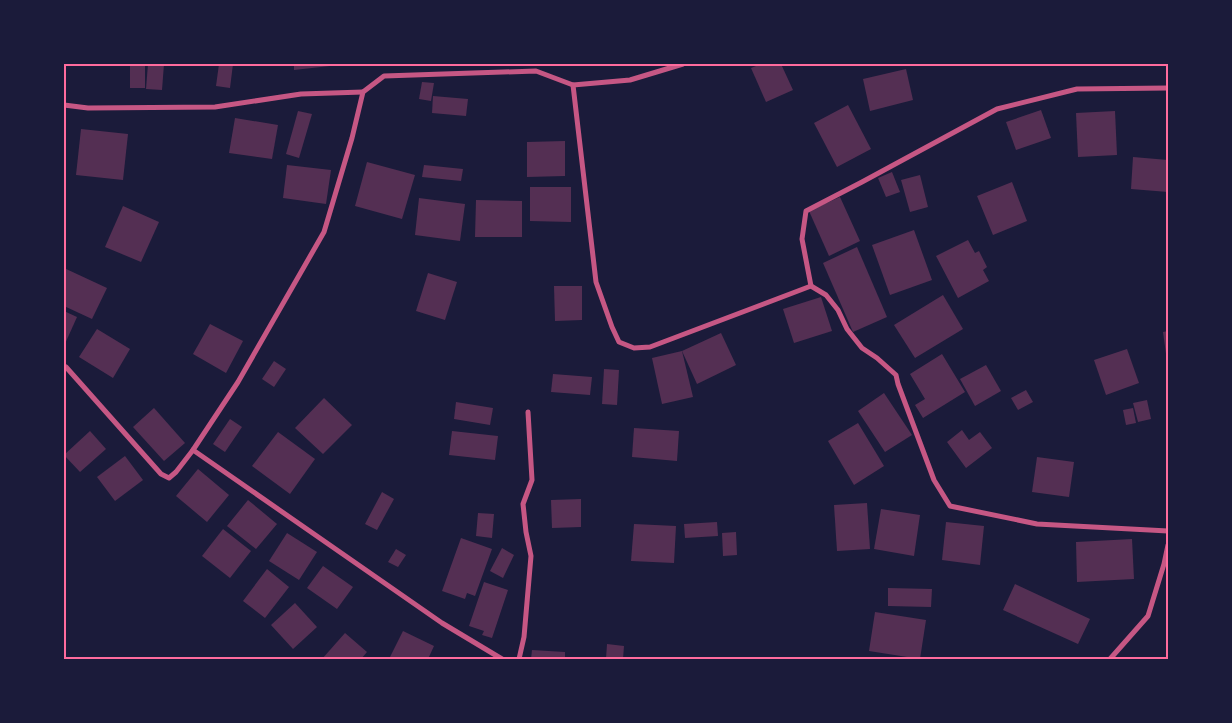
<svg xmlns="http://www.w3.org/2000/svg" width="1232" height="723" viewBox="0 0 1232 723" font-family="Ubuntu,sans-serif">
<rect width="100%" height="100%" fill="#1b1b3a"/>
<g fill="#542f53">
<rect x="130" y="64" width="15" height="24"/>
<polygon points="148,64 164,64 162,90 146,89"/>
<polygon points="219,64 233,64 230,88 216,86"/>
<polygon points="294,64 330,64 330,66 294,70"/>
<polygon points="761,64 781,64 793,90 766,102 751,68"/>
<polygon points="906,69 913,100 870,111 863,79"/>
<polygon points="422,82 434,83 431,101 419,99"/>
<polygon points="433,96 468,99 466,116 432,113"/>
<polygon points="848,105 871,149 837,167 814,123"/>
<polygon points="1041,110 1051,138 1016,150 1006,122"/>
<polygon points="298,111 312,114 299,158 286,154"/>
<polygon points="1115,111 1117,155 1078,157 1076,113"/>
<polygon points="235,118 278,125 272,159 229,153"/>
<polygon points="81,129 128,134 123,180 76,175"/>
<polygon points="565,141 565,176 527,177 527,142"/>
<polygon points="1133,157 1168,160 1168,192 1131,189"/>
<polygon points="367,162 415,175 402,219 355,206"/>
<polygon points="287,165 331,170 326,204 283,198"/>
<polygon points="424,165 463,169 461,181 422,177"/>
<polygon points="892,172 900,192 886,197 878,178"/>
<polygon points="920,175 928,207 910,212 901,180"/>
<polygon points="1012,182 1027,221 993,235 977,196"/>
<polygon points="530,187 571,187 571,222 530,221"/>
<polygon points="840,197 860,241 829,256 809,211"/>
<polygon points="419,198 465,204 460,241 415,235"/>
<polygon points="476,200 522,201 522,237 475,237"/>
<polygon points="123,206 159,222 141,262 105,247"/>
<polygon points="914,230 932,280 890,295 872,245"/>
<polygon points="968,240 975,253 979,251 987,267 983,270 989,281 958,298 936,256"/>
<polygon points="857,247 887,317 853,332 823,263"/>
<polygon points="64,268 107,288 92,319 64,306"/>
<polygon points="428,273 457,282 445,320 416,311"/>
<polygon points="554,286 582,286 582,320 555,321"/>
<polygon points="943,295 963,329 915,358 894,325"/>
<polygon points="821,297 832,331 794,343 783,309"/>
<polygon points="64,311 77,317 64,346"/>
<polygon points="210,324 243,341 226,373 193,354"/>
<polygon points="97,329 130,349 113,378 79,357"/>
<polygon points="1168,331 1168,361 1167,361 1163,332"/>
<polygon points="721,333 736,365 697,384 682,351"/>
<polygon points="1127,349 1139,383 1106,395 1094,360"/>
<polygon points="682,351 693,397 662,404 652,358"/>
<polygon points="942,354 965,392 923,418 915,405 925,399 910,374"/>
<polygon points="274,361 286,369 274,387 262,379"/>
<polygon points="986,365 1001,391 975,406 960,379"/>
<polygon points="604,369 619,370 617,405 602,404"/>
<polygon points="553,374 592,377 590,395 551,392"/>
<polygon points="1026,390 1033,402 1018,410 1011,398"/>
<polygon points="884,393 912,435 885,452 858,411"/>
<polygon points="324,398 352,425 323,454 295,428"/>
<polygon points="1147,400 1151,419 1138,422 1133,403"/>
<polygon points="456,402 493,408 490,425 454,419"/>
<polygon points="154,408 185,443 164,461 133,427"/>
<polygon points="1133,408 1136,423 1126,425 1123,410"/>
<polygon points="230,419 242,427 225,452 213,444"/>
<polygon points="858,423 884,466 854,485 828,441"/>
<polygon points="634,428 679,431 677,461 632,457"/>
<polygon points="962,430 969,440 980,432 992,448 966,468 947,442"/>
<polygon points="90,431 106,449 80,472 64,455"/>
<polygon points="452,431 498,436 495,460 449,455"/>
<polygon points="278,432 315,459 290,494 252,466"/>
<polygon points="125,456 143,480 115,501 97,477"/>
<polygon points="1037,457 1074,462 1069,497 1032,492"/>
<polygon points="198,469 229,495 207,522 176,496"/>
<polygon points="382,492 394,499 377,530 365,524"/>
<polygon points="581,499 581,527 552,528 551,500"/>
<polygon points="248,500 277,524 256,549 227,526"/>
<polygon points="867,503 870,549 837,551 834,505"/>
<polygon points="881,509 920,515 914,556 874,549"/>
<polygon points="478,513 494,514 492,538 476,536"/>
<polygon points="717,522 718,536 685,538 684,524"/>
<polygon points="946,522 984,526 980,565 942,560"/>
<polygon points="634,524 676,526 674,563 631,561"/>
<polygon points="223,529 251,551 230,578 202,556"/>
<polygon points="736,532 737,555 723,556 722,533"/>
<polygon points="287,533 317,552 299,580 269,561"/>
<polygon points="461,538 492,549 475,596 467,593 465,599 442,591"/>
<polygon points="1132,539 1134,579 1077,582 1076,542"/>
<polygon points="502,548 514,555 503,578 490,571"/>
<polygon points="396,549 406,555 398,567 388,562"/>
<polygon points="323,566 353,587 337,609 307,588"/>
<polygon points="267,569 289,587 265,618 243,601"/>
<polygon points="484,582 508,590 492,638 482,635 484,631 469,626"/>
<polygon points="1015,584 1090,619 1078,644 1003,610"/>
<polygon points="888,588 932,589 931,607 888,606"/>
<polygon points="295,603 317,627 293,649 271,625"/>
<polygon points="875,612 926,620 920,659 869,651"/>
<polygon points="403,631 434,646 428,659 389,659"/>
<polygon points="345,633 367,652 361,659 322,659"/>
<polygon points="607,644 624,646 623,659 606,659"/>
<polygon points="532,650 565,652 565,659 531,659"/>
</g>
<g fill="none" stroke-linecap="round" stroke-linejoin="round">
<g stroke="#c65784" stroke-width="5">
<polyline points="573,85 596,282 612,327 619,342 634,348 650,347 811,286 802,239 806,211 862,182 997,109 1077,89 1168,88"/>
<polyline points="64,105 88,108 215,107 301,94 363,92"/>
<polyline points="811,286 826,295 838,310 847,329 862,348 877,358 896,375 898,384 934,480 950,506 1037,524 1168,531"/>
<polyline points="64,366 66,367 161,474 169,478 176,472 193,450 238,382 324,232 352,138 363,92 384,76 536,71 573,85 630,80 683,64"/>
<polyline points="193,450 442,623 502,659"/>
<polyline points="519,659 524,637 531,556 526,532 523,504 532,480 528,412"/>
<polyline points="1110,659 1148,616 1164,564 1168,545"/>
</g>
</g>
<rect width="1232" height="723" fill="none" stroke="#1b1b3a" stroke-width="130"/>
<rect x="65" y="65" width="1102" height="593" fill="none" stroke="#ff6b9d" stroke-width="2"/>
</svg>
